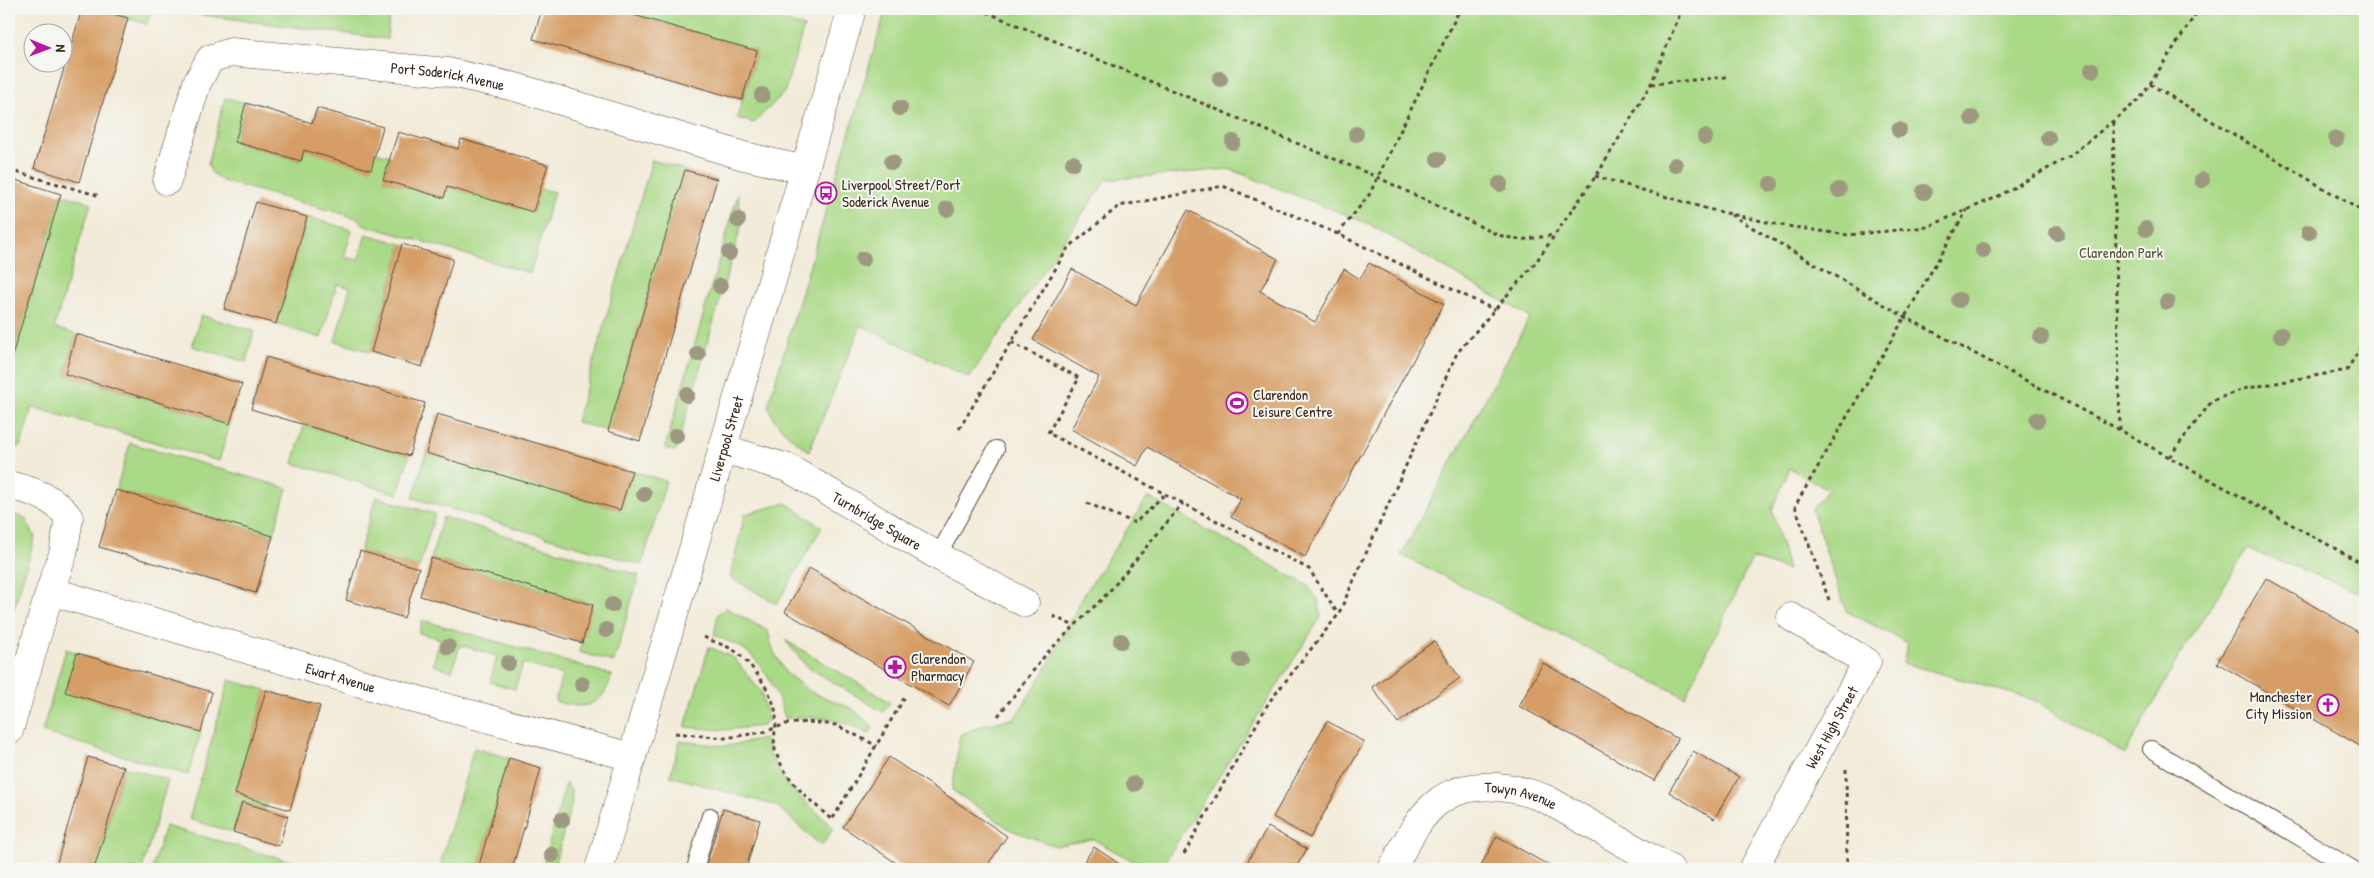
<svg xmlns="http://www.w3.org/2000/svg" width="2374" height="878" viewBox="0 0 2374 878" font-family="'Patrick Hand',sans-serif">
<rect width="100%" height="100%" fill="#f6f6f2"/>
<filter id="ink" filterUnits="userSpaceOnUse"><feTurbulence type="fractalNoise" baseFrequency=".02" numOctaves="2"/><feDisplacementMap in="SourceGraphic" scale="10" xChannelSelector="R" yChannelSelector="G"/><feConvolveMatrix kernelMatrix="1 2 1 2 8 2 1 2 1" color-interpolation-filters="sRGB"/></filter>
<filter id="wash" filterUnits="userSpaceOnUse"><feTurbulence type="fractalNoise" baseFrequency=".0096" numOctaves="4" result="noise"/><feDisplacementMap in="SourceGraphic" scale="20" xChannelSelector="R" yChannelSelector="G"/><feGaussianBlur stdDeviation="1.12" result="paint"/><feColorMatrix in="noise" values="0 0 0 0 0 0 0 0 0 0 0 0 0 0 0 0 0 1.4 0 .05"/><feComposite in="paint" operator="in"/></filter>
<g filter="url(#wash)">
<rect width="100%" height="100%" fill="#f2ebd9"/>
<g fill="#aad987" stroke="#728252">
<polygon points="95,9 152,9 146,24"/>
<polygon points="156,9 390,9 387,39"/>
<polygon points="613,9 741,9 804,27 784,93 754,123 737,118 757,51"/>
<path d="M886 9H2365V594L2248 549 2183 649 2125 754 2034 700 1903 663 1908 643 1846 611 1812 509 1828 490 1790 468 1772 509 1788 570 1752 559 1685 697 1401 555 1530 317 1369 224 1229 169 1106 180 969 378 861 325 809 451C792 438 775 427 768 406Z"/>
<polygon points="225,98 246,103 235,142 301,161 304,150 376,152 390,156 384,180 443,198 447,187 533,212 540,189 554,192 530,273 365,225 357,218 223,181 211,172 208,164"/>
<polygon points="652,160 685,170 608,431 576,422"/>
<polygon points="61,194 91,203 54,328 76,334 65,374 230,424 219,461 32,407 21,445 9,451 9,368"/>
<polygon points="738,194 742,223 676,451 665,448"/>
<polygon points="307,217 352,230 344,257 358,260 366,234 402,244 371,352 335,341 350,288 337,284 321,338 276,324"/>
<polygon points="201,315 254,331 246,362 192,346"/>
<polygon points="304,425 409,456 398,494 293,463"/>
<polygon points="130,443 287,488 273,536 116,490"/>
<polygon points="426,453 620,510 632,471 666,481 642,565 413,498"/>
<polygon points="376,497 435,514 419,568 360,551"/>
<polygon points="1148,497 1307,585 1318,599 1321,617 1160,869 1147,869 1093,839 1055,846 1011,830 952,790 960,735 983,725 1015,718 1048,665 1082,598"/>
<polygon points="786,503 822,527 777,604 730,577 745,514"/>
<polygon points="9,513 25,518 35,537 9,626"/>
<polygon points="443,517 639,575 614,662 579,652 592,604 431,558"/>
<path d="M726 608 768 631 773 650 785 672 809 691 853 709 873 727 869 734C837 717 820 716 785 718 778 693 763 660 739 646 731 642 722 639 714 635L718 614Z"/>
<path d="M422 620 612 675C603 707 584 711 555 701L562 675 523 663 515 689 490 682 497 656 460 645 452 671 433 665 440 639 419 633Z"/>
<polygon points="785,640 890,702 883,712 806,666"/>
<polygon points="709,647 734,658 750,678 761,692 768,720 763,726 723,730 685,727"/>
<polygon points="66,649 77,653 66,692 201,732 188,775 42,732"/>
<polygon points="229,680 266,690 235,794 267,803 265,809 242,802 233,832 189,819"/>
<polygon points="764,739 768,745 769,753 786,784 834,828 821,846 777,806 670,776 680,741 727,746"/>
<polygon points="474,748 509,758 478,869 439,869"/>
<polygon points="124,767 168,780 142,869 95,869"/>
<polygon points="566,783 571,791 572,803 553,869 542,869"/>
<polygon points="165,826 318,869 152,869"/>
</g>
<g id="blocks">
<g fill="#d69e66">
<polygon points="82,9 95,9 128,18 79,182 34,168"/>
<polygon points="542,9 613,9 757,51 742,100 533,39"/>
<polygon points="246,103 312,123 317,108 383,127 371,170 304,150 301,161 235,142"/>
<polygon points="398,132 458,149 461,139 548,165 533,212 447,187 444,198 383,180"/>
<polygon points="685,170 717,179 640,441 608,431"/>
<polygon points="9,178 61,194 9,366"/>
<polygon points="256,202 307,217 276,324 224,309"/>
<polygon points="1188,210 1278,259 1260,291 1315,322 1344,269 1360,279 1369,263 1444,304 1305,557 1231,517 1241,499 1147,447 1137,466 1071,429 1099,377 1033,340 1072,269 1136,305"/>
<polygon points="402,244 453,259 422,367 371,352"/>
<polygon points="76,334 242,384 230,424 65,374"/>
<polygon points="266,357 425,403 409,456 251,409"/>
<polygon points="437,414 632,471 620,510 426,453"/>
<polygon points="116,490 273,536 256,593 99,547"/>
<polygon points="360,551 419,568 404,618 346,600"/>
<polygon points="431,558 593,605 582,643 420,596"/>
<polygon points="809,568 974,662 949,706 785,612"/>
<polygon points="2266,578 2365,636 2365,749 2217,663"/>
<polygon points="1434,641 1460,678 1398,723 1372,687"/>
<polygon points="77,653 212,692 201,732 65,692"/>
<polygon points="1543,663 1678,739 1655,781 1519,706"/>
<polygon points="266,690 320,706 290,810 235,794"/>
<polygon points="1327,721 1364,742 1310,838 1273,817"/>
<polygon points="1693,751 1739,777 1714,819 1669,792"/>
<polygon points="88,757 124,767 105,833 94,869 55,869"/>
<polygon points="889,757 1007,836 985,869 905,869 843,827"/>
<polygon points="509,758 541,768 532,801 512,869 478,869"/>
<polygon points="242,802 288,816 279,846 233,832"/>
<polygon points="723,809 760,820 746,869 705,869"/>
<polygon points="1268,827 1307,849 1295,869 1243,869"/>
<polygon points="1497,836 1555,869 1479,869"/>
<polygon points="1094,847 1127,869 1079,869"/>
</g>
</g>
</g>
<g filter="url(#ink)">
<use href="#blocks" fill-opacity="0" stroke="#56473a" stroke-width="1"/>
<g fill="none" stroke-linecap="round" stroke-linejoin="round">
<g stroke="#56473a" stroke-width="18">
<g id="lane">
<polyline points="938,556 996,449"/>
<polyline points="2151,749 2353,869"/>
<polyline points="695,869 710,816"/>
</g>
</g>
<g stroke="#56473a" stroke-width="29">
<g id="street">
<path id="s1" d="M167 181 197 83 210 59 231 52 447 72 515 87 744 156 805 170"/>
<path id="s2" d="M724 449 788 468 938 556 1025 603"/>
<path d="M9 485C32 491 55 497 69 518L63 554 50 591"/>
<path id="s3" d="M9 731 50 591 418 700 632 757"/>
<path id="s4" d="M1392 869C1403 849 1413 827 1428 811 1459 777 1508 784 1546 799L1670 869"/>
<path id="s5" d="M1753 869 1867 662 1791 617"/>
</g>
</g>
<g stroke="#56473a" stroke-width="29">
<g id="secondary">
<path id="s6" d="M599 869 852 9"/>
</g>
</g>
<g stroke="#56473a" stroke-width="3" stroke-dasharray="4 4" stroke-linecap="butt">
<polyline points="979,9 1377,177 1498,235 1520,240 1555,235"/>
<polyline points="1651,84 1726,77"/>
<polyline points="2150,84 2365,213"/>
<polyline points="2113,122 2120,430 2169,457"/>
<polyline points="9,170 100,196"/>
<polyline points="1595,176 1708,209 1780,225 1848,235 1927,227 1997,197 2070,156 2140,99 2199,9"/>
<polyline points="1731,215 1905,317 2120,430"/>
<polyline points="1338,234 1369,195 1460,9"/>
<polyline points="2365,340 2347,370 2243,389 2212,401 2169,457 2365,565"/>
<polyline points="1011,342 1079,378 1048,433 1309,569 1338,614"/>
<polyline points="959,429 1068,248 1119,206 1223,186 1338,234 1495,310"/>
<polyline points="1087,503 1135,523 1165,494"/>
<polyline points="1829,600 1795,506 1967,210"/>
<polyline points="1053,616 1074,626"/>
<path d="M704 637C715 643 730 646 739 654 754 667 777 698 776 719 776 731 772 741 776 753 787 782 810 800 832 820L906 695"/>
<polyline points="998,716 1047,653 1108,593 1183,503"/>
<polyline points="675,733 725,738 764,732 786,724 808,722 836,725 877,746"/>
<polyline points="1846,769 1847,869"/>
<polyline points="1184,854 1269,702 1338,615 1457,353 1536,262 1600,170 1651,84 1682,9"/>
</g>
<use href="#lane" stroke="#fff" stroke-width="16"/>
<use href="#street" stroke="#fff" stroke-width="28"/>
<use href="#secondary" stroke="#fff" stroke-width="28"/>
</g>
<g fill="#9d9980">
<circle cx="2092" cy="70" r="8"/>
<circle cx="1220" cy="79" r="8"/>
<circle cx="762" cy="95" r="8"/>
<circle cx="900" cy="108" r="8"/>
<circle cx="1972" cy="118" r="8"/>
<circle cx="1899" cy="130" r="8"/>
<circle cx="1356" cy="134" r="8"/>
<circle cx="1705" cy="137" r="8"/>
<circle cx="2048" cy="138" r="8"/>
<circle cx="2336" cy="139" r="8"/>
<circle cx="1233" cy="142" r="8"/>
<circle cx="1438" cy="159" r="8"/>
<circle cx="892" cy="162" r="8"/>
<circle cx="1073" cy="163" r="8"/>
<circle cx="1675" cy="165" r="8"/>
<circle cx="2202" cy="180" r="8"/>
<circle cx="1500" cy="184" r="8"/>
<circle cx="1771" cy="184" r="8"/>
<circle cx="1839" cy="190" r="8"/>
<circle cx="1924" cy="192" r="8"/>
<circle cx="947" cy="209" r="8"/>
<circle cx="738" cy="220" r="8"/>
<circle cx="2146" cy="229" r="8"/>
<circle cx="2309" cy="232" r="8"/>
<circle cx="2057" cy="233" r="8"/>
<circle cx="1983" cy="250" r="8"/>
<circle cx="729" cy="253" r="8"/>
<circle cx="863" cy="259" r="8"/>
<circle cx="720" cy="286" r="8"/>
<circle cx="1959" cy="300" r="8"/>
<circle cx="2167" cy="302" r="8"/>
<circle cx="2281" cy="335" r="8"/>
<circle cx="2041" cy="337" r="8"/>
<circle cx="698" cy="354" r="8"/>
<circle cx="687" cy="395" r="8"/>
<circle cx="2037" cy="420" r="8"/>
<circle cx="676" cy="436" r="8"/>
<circle cx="644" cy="494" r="8"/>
<circle cx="612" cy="605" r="8"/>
<circle cx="606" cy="630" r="8"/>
<circle cx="1121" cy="641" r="8"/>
<circle cx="448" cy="647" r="8"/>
<circle cx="1241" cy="660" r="8"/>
<circle cx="508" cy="663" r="8"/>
<circle cx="582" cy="684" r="8"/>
<circle cx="1134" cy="784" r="8"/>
<circle cx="562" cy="820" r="8"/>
<circle cx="552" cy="855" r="8"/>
</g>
</g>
<defs>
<g id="bus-ring" transform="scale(1.125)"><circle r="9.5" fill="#f6f6f2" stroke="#b5179e" stroke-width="1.5"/><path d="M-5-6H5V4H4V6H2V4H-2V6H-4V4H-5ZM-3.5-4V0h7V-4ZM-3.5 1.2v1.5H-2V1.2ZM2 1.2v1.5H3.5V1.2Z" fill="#b5179e"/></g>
<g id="stadium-ring" transform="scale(1.125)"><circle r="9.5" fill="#f6f6f2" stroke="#b5179e" stroke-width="1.5"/><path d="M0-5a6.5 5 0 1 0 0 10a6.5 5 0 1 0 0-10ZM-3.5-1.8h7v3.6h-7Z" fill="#b5179e"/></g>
<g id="pharmacy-ring" transform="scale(1.125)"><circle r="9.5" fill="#f6f6f2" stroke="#b5179e" stroke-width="1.5"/><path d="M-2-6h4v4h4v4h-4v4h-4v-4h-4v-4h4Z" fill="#b5179e"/></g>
<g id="church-ring" transform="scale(1.125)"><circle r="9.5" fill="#f6f6f2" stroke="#b5179e" stroke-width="1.5"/><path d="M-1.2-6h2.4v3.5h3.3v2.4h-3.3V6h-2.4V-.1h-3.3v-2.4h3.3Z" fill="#b5179e"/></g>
</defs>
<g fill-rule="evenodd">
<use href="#bus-ring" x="826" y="193"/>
<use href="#stadium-ring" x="1237" y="403"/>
<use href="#pharmacy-ring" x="895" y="667"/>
<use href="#church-ring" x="2328" y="705"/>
</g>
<g text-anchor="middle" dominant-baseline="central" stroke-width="4" stroke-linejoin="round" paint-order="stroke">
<g font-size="15" fill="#3b2a1e" stroke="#f6f6f2">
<text stroke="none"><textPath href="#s1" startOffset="370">Port Soderick Avenue</textPath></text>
<text stroke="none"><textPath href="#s6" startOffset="449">Liverpool Street</textPath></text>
<text stroke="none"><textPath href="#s2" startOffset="170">Turnbridge Square</textPath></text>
<text stroke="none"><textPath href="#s3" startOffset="449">Ewart Avenue</textPath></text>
<text stroke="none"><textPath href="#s5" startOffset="162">West High Street</textPath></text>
<text stroke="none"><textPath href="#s4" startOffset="169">Towyn Avenue</textPath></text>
</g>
<g font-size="15" fill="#3b2a1e" stroke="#f6f6f2" text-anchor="start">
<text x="842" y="184">Liverpool Street/Port<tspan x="842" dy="17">Soderick Avenue</tspan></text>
<text x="1253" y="394">Clarendon<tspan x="1253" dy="17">Leisure Centre</tspan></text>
<text x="911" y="658">Clarendon<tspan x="911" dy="17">Pharmacy</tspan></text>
<text x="2312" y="696" text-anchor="end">Manchester<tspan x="2312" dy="17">City Mission</tspan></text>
</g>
<g font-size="15" fill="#575638" stroke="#f6f6f2">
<text x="2121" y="252">Clarendon Park</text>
</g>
</g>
<rect width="2374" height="878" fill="none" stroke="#f6f6f2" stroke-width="30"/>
<g transform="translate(48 48) rotate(91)"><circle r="24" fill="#f6f6f2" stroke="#aba49d"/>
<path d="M0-4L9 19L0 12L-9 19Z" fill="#b5179e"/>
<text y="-8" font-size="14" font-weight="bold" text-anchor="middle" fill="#3b2a1e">N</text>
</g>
</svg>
